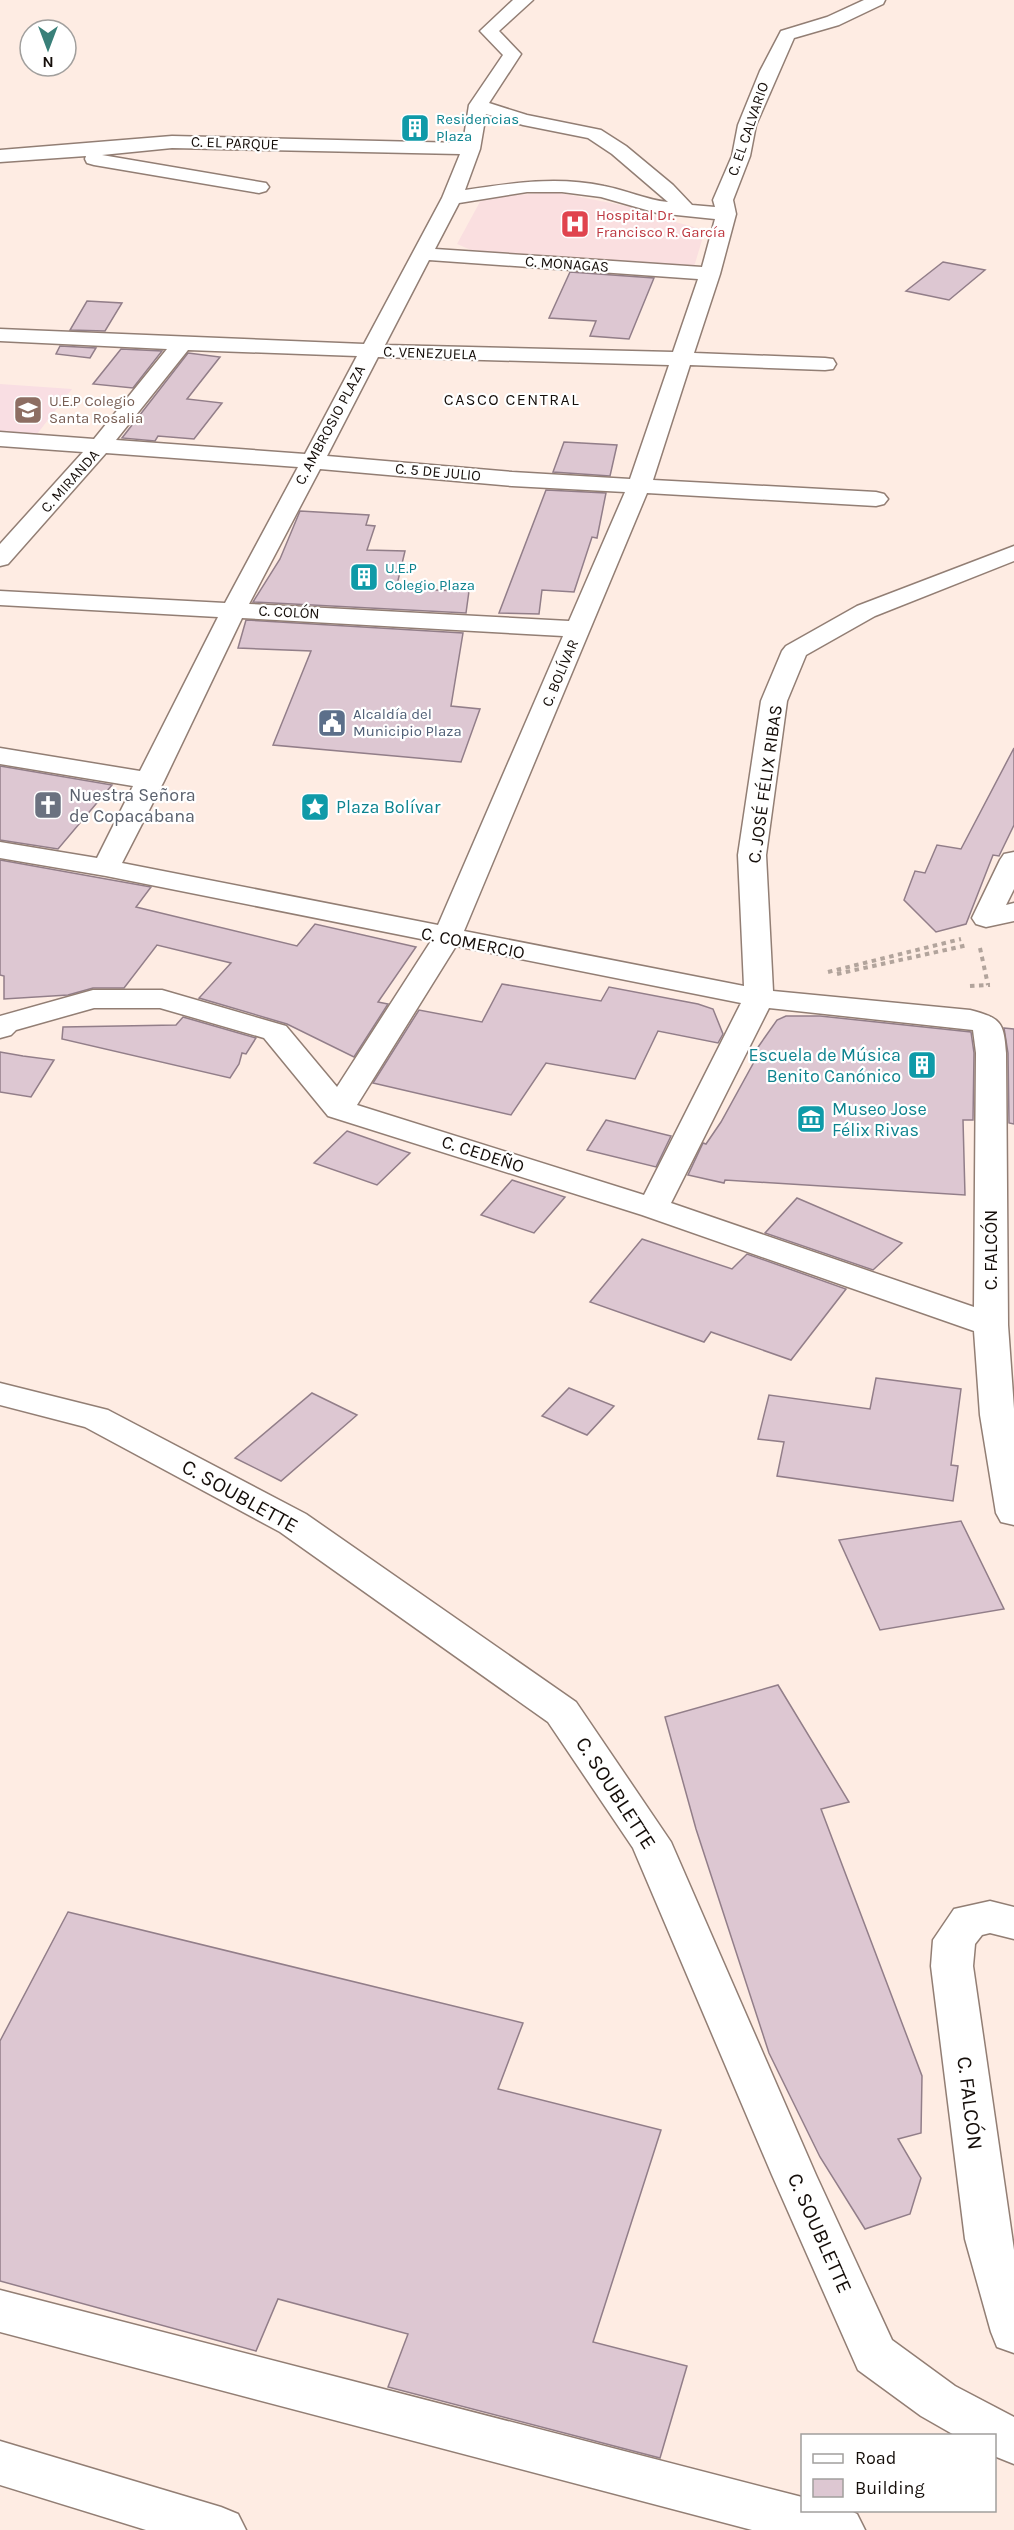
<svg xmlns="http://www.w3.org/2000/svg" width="1014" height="2530" viewBox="0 0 1014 2530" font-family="Karla,sans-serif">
<rect width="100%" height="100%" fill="#feece3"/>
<polygon fill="#f9dee3" points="0,384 72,389 37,434 0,431"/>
<polygon fill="#fadfe0" points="555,192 641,209 657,217 705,230 694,267 471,250 457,244 482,198"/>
<g fill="#ddc7d2" stroke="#927e89" stroke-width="1.5">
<polygon points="943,262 985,270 949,300 906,291"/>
<polygon points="570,272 654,278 629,339 590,336 596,321 549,318"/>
<polygon points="87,301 122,303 105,331 70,330"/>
<polygon points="60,346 96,348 90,358 56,354"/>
<polygon points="121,349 162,351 133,388 93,384"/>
<polygon points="188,353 220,357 187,399 222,403 194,439 158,436 155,441 122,438"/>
<polygon points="564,442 617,445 610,476 553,472"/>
<polygon points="546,490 606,493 597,538 592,537 574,592 542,590 539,614 499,613"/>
<polygon points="300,511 369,515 366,525 375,526 367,550 405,551 396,589 469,591 466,613 253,602 280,559"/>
<polygon points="246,620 463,633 451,706 480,709 461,762 273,745 311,651 238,648"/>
<polygon points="1014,748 1014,825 999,856 993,855 966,924 936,932 904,900 915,871 925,873 937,845 961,849"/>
<polygon points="0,766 112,785 58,849 0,840"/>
<polygon points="0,860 151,887 136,907 297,946 315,924 416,947 378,1002 388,1004 354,1057 287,1024 199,998 231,963 157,945 124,988 93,988 68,995 4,999 4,976 0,975"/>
<polygon points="502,984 601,1001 609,987 698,1004 713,1009 723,1034 718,1043 658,1031 635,1079 546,1063 511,1115 373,1083 419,1010 482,1022"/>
<polygon points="786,1016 820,1016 971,1032 974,1053 973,1120 963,1120 965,1195 725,1180 724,1183 688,1175 703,1143 706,1144 721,1122 760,1051 756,1050 777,1020"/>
<polygon points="183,1017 256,1038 246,1054 242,1053 239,1064 230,1078 62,1039 63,1027 176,1025"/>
<polygon points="1004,1028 1014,1029 1014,1124 1009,1123 1008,1053"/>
<polygon points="0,1052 23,1056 54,1060 31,1097 0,1092"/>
<polygon points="606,1120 671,1136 656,1167 587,1150"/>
<polygon points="347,1131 410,1153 377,1185 314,1163"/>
<polygon points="512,1180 565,1197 534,1233 481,1215"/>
<polygon points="797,1198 902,1243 873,1270 765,1233"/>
<polygon points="642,1239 732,1269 747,1254 846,1289 791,1360 711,1332 704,1342 590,1302"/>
<polygon points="876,1378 961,1389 951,1465 958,1466 953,1501 777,1476 784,1442 758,1439 769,1395 870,1409"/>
<polygon points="569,1388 614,1406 587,1435 542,1416"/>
<polygon points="312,1393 357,1415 281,1481 235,1458"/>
<polygon points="961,1521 1004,1609 880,1630 839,1540"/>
<polygon points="778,1685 849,1802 821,1809 922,2076 921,2133 898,2139 921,2178 910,2214 865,2229 820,2157 769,2053 696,1829 665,1717"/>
<polygon points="68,1912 523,2023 498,2089 661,2130 593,2342 687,2366 660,2458 388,2387 408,2334 278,2299 256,2351 0,2281 0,2041"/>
</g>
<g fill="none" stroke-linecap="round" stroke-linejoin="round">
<g stroke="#927e74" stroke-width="3">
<g id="minor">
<path d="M513 0H533L499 31 521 54 489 103 527 115 601 130 626 146 673 185 692 205 715 207 713 200 732 156 738 125 760 71 781 31 827 17 864 0H885L883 4 839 25 794 38 756 125 750 156 733 200 736 214 720 274 694 353 825 358 833 359 836 364 833 369 825 370 690 365 653 480 876 492 884 494 888 499 884 504 876 506 647 493 464 931 744 986 738 855 761 701 782 651 786 646 857 606 1014 546V561L875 616 806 655 787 701 766 855 773 991 970 1010C1000 1018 1004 1021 1006 1053L1008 1325 1014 1409V1525L1001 1522 996 1513 980 1415 974 1331 642 1215 328 1116 264 1038 160 1008H94L16 1030 11 1035 0 1038V1016L93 990H162L286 1026 337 1087 431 941 106 876 0 858V842L97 858 133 786 0 764V748L140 771 218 617 0 605V591L225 603 298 467 106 453 8 564 0 566V544L83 452 0 446V432L94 439 167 349 0 341V329L364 344 442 198 460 154 172 148 102 155 266 183 269 187 266 191 259 193 94 165 87 163 85 159 86 156 0 162V150L172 136 463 143 469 105 503 55 480 31ZM486 114 523 125 588 138 612 154 668 202C646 200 626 190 604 186 557 176 512 183 465 190L480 149ZM527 192H562L601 197 657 213 715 219 702 267 435 249 459 203ZM429 260 698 279 673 352 385 345ZM188 350 357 356 305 454 116 440ZM378 357 669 365 630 479 512 472 327 456ZM320 469 512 486 625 492 569 621 249 604ZM242 618 563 636 438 925 122 863 164 781ZM456 946 741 1003 644 1195 357 1105ZM769 1008 973 1030 976 1053 974 1307 671 1203Z"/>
<polygon points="1014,852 1014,889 1006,905 1014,903 1014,921 986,927 976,924 972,918 1000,860 1004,854"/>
<polygon points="0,1383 108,1410 306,1514 576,1702 671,1842 816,2175 892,2340 955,2386 1014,2417 1014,2464 994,2456 994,2436 956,2436 921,2416 858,2370 772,2175 633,1848 548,1722 280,1532 85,1427 0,1405"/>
<polygon points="990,1901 1014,1907 1014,1939 990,1933 982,1935 975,1944 973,1966 1014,2250 1014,2353 997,2347 991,2332 965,2239 931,1966 933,1940 954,1909"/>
<polygon points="0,2290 802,2497 802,2510 849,2510 857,2514 865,2530 752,2530 0,2332"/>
</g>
</g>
<g stroke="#927e74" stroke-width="3">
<polygon id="major" points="0,2441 221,2507 238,2514 246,2530 146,2530 0,2485"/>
</g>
<g stroke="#b2a49c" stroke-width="4" stroke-dasharray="4.5 4.5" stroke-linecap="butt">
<polyline points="980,948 988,985"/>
<polyline points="828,972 961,939"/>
<polyline points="837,974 968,945"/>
<polyline points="970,986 990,985"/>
</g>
<use href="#minor" fill="#fff" fill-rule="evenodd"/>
<use href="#major" fill="#fff" fill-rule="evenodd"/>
</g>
<defs>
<g id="building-square" transform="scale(1.5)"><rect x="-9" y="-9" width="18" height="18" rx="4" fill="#0f9aa8" stroke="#fff"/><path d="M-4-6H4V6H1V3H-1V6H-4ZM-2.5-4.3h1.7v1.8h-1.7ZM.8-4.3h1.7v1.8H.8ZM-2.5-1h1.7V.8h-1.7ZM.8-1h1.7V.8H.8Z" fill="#fff"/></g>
<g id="hospital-square" transform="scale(1.5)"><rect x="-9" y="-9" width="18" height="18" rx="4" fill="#e0444e" stroke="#fff"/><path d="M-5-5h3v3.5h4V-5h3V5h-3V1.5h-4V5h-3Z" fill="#fff"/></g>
<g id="school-square" transform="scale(1.5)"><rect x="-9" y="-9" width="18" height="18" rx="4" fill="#8d6e63" stroke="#fff"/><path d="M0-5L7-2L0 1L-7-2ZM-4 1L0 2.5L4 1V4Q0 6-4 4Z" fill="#fff"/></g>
<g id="civic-square" transform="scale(1.5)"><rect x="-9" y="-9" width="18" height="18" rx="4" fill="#5c6f8a" stroke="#fff"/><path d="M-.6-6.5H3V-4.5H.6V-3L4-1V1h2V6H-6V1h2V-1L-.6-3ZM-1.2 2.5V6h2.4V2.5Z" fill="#fff"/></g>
<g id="church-square" transform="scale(1.5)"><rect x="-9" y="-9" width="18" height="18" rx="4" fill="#6b7280" stroke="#fff"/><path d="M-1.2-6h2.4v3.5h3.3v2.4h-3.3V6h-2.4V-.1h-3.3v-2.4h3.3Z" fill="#fff"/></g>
<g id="sight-square" transform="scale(1.5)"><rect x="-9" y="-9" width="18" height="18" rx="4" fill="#0f9aa8" stroke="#fff"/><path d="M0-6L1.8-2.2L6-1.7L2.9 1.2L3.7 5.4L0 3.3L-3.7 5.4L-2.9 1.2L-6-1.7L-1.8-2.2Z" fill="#fff"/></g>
<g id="museum-square" transform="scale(1.5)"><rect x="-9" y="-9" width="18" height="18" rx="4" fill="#0f9aa8" stroke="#fff"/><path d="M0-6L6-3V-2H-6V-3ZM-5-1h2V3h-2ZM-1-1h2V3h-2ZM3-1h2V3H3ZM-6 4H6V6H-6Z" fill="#fff"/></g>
</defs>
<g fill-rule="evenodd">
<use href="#building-square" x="415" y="128"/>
<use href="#hospital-square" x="575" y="224"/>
<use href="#school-square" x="28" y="410"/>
<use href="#building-square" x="364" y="577"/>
<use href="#civic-square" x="332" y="723"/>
<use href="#church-square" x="48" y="805"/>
<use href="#sight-square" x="315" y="807"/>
<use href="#building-square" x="922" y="1065"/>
<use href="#museum-square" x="811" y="1119"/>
</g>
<g text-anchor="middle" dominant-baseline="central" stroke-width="4.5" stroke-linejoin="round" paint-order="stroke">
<g font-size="15" fill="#0d838f" stroke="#fff" text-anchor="start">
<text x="436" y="119">Residencias<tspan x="436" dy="17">Plaza</tspan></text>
<text x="385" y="568">U.E.P<tspan x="385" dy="17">Colegio Plaza</tspan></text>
</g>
<g font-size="15" fill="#150e0a" stroke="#fff">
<text transform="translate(748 129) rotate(-71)">C. EL CALVARIO</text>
<text transform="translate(235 143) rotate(2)">C. EL PARQUE</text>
<text transform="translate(567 264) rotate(4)">C. MONAGAS</text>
<text transform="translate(430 353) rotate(2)">C. VENEZUELA</text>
<text transform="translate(330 425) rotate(-62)">C. AMBROSIO PLAZA</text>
<text transform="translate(438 472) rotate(5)">C. 5 DE JULIO</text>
<text transform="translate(70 481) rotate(-48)">C. MIRANDA</text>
<text transform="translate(289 612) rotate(3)">C. COLÓN</text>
<text transform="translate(560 673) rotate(-67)">C. BOLÍVAR</text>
</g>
<g font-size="15" fill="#be3a42" stroke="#fff" text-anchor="start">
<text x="596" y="215">Hospital Dr.<tspan x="596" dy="17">Francisco R. García</tspan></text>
</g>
<g font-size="15" fill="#785e54" stroke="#fff" text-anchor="start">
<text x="49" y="401">U.E.P Colegio<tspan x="49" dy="17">Santa Rosalia</tspan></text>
</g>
<g font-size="15" fill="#4e5e75" stroke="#fff" text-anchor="start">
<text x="353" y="714">Alcaldía del<tspan x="353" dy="17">Municipio Plaza</tspan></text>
</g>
<g font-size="16" letter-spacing="1.5" fill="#150e0a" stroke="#fff">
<text x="512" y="399">CASCO CENTRAL</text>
</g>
<g font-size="18" fill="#150e0a" stroke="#fff">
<text transform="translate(765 784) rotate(-82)">C. JOSÉ FÉLIX RIBAS</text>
<text transform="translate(473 943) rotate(11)">C. COMERCIO</text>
<text transform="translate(483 1154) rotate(18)">C. CEDEÑO</text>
<text transform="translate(991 1250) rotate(-90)">C. FALCÓN</text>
</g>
<g font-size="18" fill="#5b616d" stroke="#fff" text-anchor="start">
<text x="69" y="795">Nuestra Señora<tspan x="69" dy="21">de Copacabana</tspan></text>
</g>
<g font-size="18" fill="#0d838f" stroke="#fff" text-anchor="start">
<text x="336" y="807">Plaza Bolívar</text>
<text x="901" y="1055" text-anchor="end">Escuela de Música<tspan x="901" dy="21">Benito Canónico</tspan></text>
<text x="832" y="1109">Museo Jose<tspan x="832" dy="21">Félix Rivas</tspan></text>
</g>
<g font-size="21" fill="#150e0a" stroke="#fff">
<text transform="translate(240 1496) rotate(29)">C. SOUBLETTE</text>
<text transform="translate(616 1793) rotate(57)">C. SOUBLETTE</text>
<text transform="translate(970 2103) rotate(83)">C. FALCÓN</text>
<text transform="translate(820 2233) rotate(66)">C. SOUBLETTE</text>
</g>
</g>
<rect x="801" y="2434" width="195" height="78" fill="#ffffff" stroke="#a19f9d" stroke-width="1.5"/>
<rect x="813" y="2454" width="30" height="9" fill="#ffffff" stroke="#a19f9d" stroke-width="1.5"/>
<text x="855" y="2464" font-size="18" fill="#150e0a">Road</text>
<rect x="813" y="2479" width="30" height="18" fill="#ddc7d2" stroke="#a19f9d" stroke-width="1.5"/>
<text x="855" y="2494" font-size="18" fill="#150e0a">Building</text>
<g transform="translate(48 48) rotate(180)"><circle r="28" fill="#ffffff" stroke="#a19f9d" stroke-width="1.5"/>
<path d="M0-4.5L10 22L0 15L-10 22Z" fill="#398079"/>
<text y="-9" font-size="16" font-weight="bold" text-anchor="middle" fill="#150e0a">N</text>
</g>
</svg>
